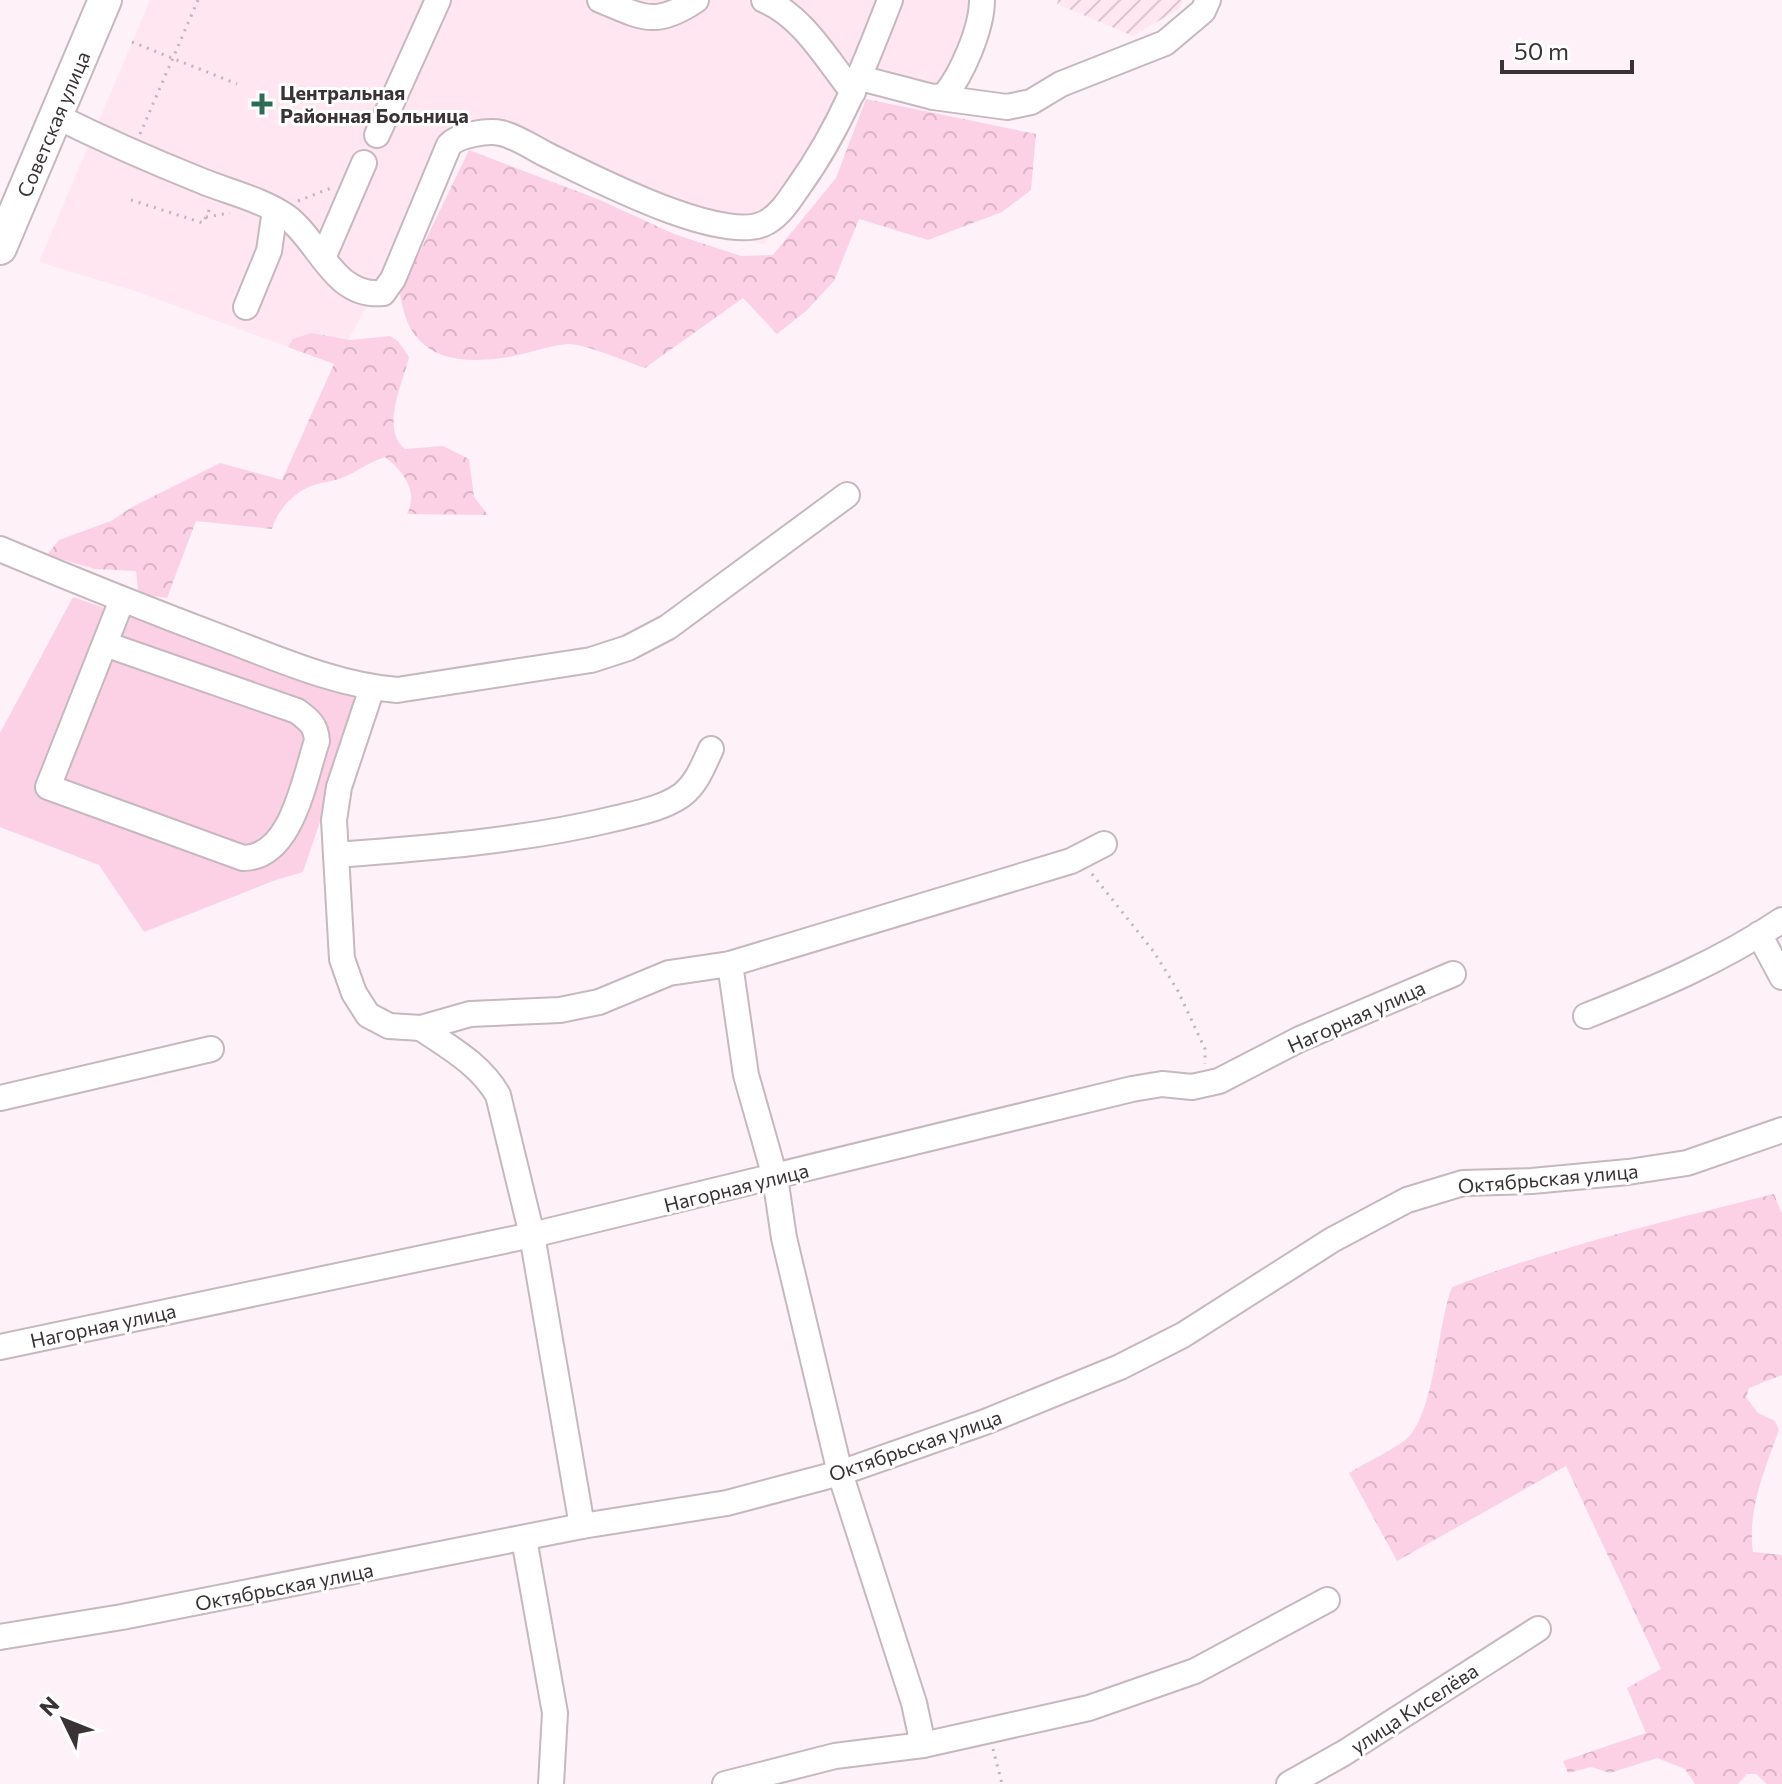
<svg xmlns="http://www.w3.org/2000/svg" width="1782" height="1784" viewBox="0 0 1782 1784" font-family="Commissioner,sans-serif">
<defs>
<pattern id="industrial-furrows" width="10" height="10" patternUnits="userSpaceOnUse" patternTransform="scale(2)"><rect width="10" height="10" fill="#ffe6f1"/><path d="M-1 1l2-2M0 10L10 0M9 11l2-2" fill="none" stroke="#dbc6cf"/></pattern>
<pattern id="forest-crowns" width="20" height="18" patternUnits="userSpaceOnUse" patternTransform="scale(2)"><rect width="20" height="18" fill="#fdd1e5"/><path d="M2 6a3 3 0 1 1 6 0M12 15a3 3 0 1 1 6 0" fill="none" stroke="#dab4c5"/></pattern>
</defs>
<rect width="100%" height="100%" fill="#fef1f7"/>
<polygon fill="#ffe6f1" points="150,0 992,0 955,93 855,60 856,99 764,245 467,123 335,364 138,292 39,262"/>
<polygon fill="url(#industrial-furrows)" points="1058,0 1183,0 1179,9 1133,36 1057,4"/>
<g fill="url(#forest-crowns)">
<path d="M866 99 1036 134 1031 190 1002 212 928 240 859 219 834 281 806 311 777 334 743 298 645 368C627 362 585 344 569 344 549 345 528 354 509 357 452 366 408 357 400 293L469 150 600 200 674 234 741 256 773 255 836 178Z"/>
<path d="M311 333 350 340 390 336 398 341 409 357C403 383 380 429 405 449L443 446 469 459 474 497 488 515 407 514C419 491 403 471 385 457 366 463 356 473 339 479 331 482 322 482 314 485 295 491 277 510 272 529L196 521 167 598 146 595 138 590 136 571 95 569 47 555 59 540 111 521 132 507 220 463 282 480 334 364 288 347 293 339Z"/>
<path d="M1774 1194 1782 1214V1375L1749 1388 1746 1397 1758 1413 1775 1421 1779 1430C1765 1469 1747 1509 1753 1552L1782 1555V1784H1767L1756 1774H1747L1738 1784H1695L1685 1769 1657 1758 1610 1773 1591 1767 1568 1773 1563 1761 1646 1733 1627 1688 1661 1669 1566 1466 1397 1561 1349 1473C1367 1462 1387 1453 1404 1441 1435 1418 1437 1325 1452 1287 1557 1247 1665 1221 1774 1194Z"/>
</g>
<polygon fill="#fdd1e5" points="73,597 362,698 303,872 273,881 144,932 99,865 0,827 0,733"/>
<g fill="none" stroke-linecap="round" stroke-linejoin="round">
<g stroke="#c7b7be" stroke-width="28">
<g id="minor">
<path d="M600 0C642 17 655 28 696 0"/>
<path d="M764 0C803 16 827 60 853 92"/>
<path d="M860 78 933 97 944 96C962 75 982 28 982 0"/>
<polyline points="933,97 1007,107 1031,102 1061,84 1165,43 1203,11 1208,0"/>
<path d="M56 116C104 140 152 161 202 181 229 192 263 200 287 217 320 242 334 298 383 293L393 279 449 145C458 135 488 130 501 133 515 136 532 147 545 154 587 174 726 248 767 222 781 214 790 199 799 186 840 129 865 65 890 0"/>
<polyline points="377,135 438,0"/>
<polyline points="323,258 364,163"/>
<polyline points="246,307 269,251 275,210"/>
<path d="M0 549C76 581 151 611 228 640 283 661 338 685 397 690L591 660 628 648 668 627 847 495"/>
<path d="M105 644 297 711C309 720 316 725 317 741 304 779 292 858 243 858L48 787 122 600"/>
<polyline points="372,688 339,787 334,820 342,959 354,993 368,1015 389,1026 421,1028 470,1014 560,1010 599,1002 669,973 730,964 1071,861 1104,844"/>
<path d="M336 855C429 848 522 841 613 819 637 813 662 809 682 795 697 783 703 766 711 749"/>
<polyline points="1759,934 1782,977"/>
<polyline points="730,964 746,1075 775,1177 784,1238 840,1473 914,1703 923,1745"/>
<path d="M1586 1016C1654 989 1721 961 1782 920"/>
<path d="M421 1028C450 1048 480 1064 498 1095L532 1235 582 1526"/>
<polyline points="0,1098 211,1049"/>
<polyline points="0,1347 532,1235 1132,1089 1162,1084 1192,1087 1219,1081 1300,1039 1453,974"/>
<polyline points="524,1539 555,1713 551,1784"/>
<polyline points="0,1637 122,1617 582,1526 727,1503 840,1473 985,1422 1120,1367 1183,1335 1332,1240 1407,1200 1463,1183 1532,1181 1628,1172 1687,1163 1782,1130"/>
<polyline points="725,1784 835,1756 923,1745 1089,1708 1195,1671 1327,1600"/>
<polyline points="1289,1784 1344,1753 1538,1629"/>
</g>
</g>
<g stroke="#c7b7be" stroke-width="36">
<polyline id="major" points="0,248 105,0"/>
</g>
<g stroke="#bfb4b9" stroke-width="3" stroke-dasharray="2 6" stroke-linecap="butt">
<polyline points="132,42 237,84"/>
<polyline points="140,134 198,0"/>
<polyline points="131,200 203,223 211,206"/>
<polyline points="298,201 331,188"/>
<polyline points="206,217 230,213"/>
<polyline points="1092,874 1154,952 1178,991 1205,1049 1205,1064"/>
<polyline points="993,1749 1002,1784"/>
</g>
<use href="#minor" stroke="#fff" stroke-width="24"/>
<use href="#major" stroke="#fff" stroke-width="32"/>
</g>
<path fill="#2f6c58" stroke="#fff" stroke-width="3" d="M258 92h8v8h8v8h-8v8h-8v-8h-8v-8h8z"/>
<g text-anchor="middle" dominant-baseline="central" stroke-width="6" stroke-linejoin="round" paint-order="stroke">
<g font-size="20" font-weight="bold" fill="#3a3336" stroke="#fff" text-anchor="start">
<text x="280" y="92">Центральная<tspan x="280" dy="23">Районная Больница</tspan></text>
</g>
<g font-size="20" fill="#3a3336" stroke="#fff">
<text transform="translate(53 124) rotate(-67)">Советская улица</text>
<text transform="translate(1356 1016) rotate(-24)">Нагорная улица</text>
<text transform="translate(1548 1178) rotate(-5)">Октябрьская улица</text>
<text transform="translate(736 1187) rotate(-14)">Нагорная улица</text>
<text transform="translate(103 1325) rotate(-12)">Нагорная улица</text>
<text transform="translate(915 1445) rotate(-19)">Октябрьская улица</text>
<text transform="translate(284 1586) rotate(-11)">Октябрьская улица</text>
<text transform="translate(1414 1708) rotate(-33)">улица Киселёва</text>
</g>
</g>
<g transform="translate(64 1720) rotate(313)" stroke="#ffffff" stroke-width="6" paint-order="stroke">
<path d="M0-6L14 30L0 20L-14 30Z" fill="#3a3336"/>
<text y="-12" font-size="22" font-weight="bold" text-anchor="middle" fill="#3a3336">N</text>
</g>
<path d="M1502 60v12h130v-12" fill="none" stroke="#3a3336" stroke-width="4"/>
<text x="1514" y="60" font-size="24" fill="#3a3336" stroke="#ffffff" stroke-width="6" paint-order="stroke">50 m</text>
</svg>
